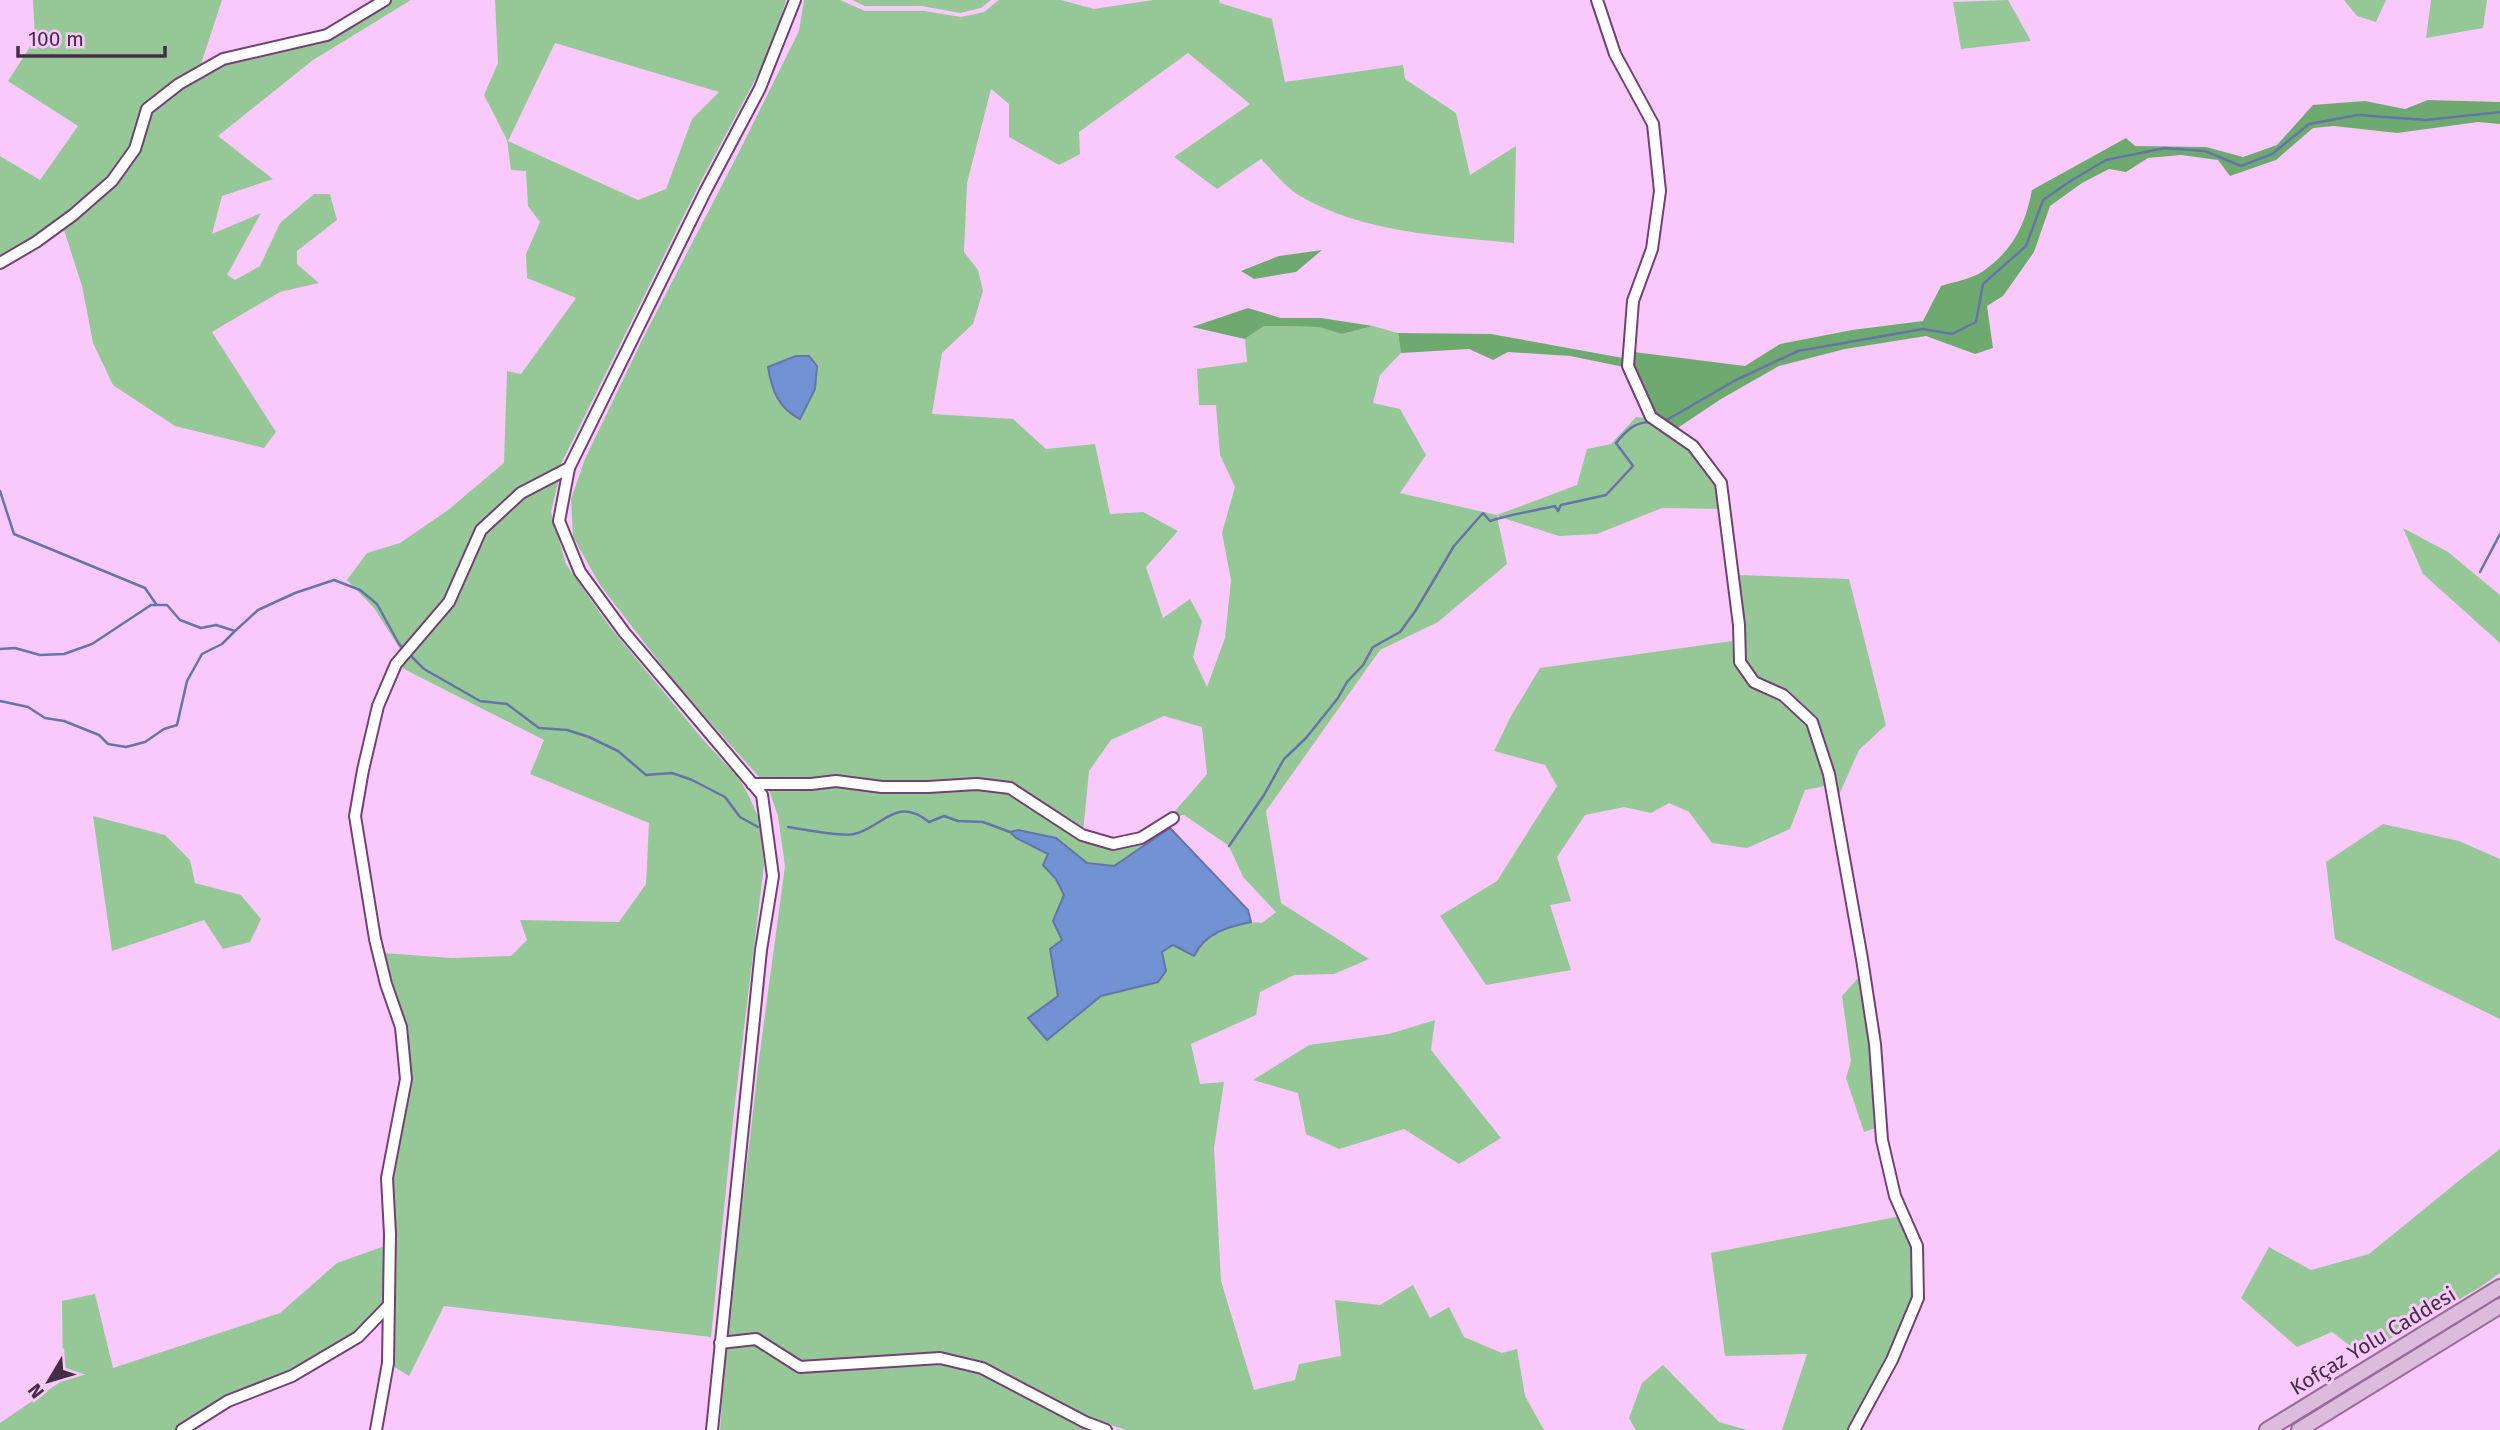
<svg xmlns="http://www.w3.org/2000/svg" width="2500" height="1430" viewBox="0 0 2500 1430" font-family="'Fira Sans',sans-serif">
<rect width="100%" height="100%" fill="#fac9fc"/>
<g fill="#96c897" fill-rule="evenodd">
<polygon points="33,0 222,0 200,67 143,105 130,146 108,175 71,212 34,238 0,258 0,156 40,180 78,126 8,81 35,39"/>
<polygon points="390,0 411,0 313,60 218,136 273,179 222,196 212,234 261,213 227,275 235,280 260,266 280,223 314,194 330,194 337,220 297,251 297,264 319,283 280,292 212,332 276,432 264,448 175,426 113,385 93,343 82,286 64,230 118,184 140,150 151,113 182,86 223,63 331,38"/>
<path d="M495 0H786L772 48 700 183 559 468 519 490 478 526 445 600 402 652 374 608 347 580 367 553 400 543 448 510 504 463 507 371 521 374 576 298 527 278 526 254 540 222 528 206 526 171 511 170 507 140 484 95 498 63ZM555 43 719 92 692 119 666 189 638 200 508 141Z"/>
<path d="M804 0H840L865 11H924L961 17 984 12 999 0H1061L1094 9 1153 0H1219L1220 3 1272 19 1285 82 1403 65 1405 79 1456 113 1470 175 1516 146 1514 243C1443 236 1363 233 1300 196 1286 188 1273 171 1261 159L1217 189 1174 157 1250 104 1188 53 1079 132 1080 154 1059 165 1009 137V104L991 89 967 183 964 252 978 270 983 291 973 324 942 353 932 414 1013 419 1046 449 1095 444 1110 514 1143 512 1178 531 1146 567 1163 618 1190 599 1202 621 1193 657 1207 687 1225 638 1231 580 1222 533 1235 487 1220 455 1216 405H1199L1197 369 1247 362 1245 339 1264 326 1318 327 1342 334 1373 326 1398 333 1401 353 1380 375 1373 403 1400 409 1426 455 1400 493 1497 515 1577 485 1587 449 1611 444 1636 417 1647 418 1691 450 1718 485 1722 509 1662 508 1597 534 1559 536 1497 516 1507 564 1438 622 1380 650 1266 811 1281 903 1369 959 1334 974 1294 975 1260 992 1256 1015 1191 1044 1200 1084 1224 1082 1214 1148 1221 1281 1254 1390 1295 1380 1299 1364 1341 1356 1335 1300 1380 1305 1413 1285 1430 1318 1449 1307 1464 1337 1502 1353 1517 1349 1525 1396 1544 1430H1127L1085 1417 981 1361 929 1353 802 1363 757 1334 727 1337 759 1059 785 866 778 816 769 790 814 789 835 786 889 792 977 786 1009 791 1082 839 1113 847 1142 841 1167 824 1170 828 1114 866 1087 863 1056 838 1018 830 1011 832 1016 838 1048 854 1043 865 1056 879 1064 895 1053 921 1062 940 1050 949 1058 996 1028 1018 1047 1039 1101 996 1158 982 1166 971 1161 952 1173 945 1194 955C1206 931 1236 920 1262 923L1276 912 1243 877 1229 846 1184 815 1170 817 1207 774 1202 727 1164 716 1111 740 1089 771 1083 833 1012 784 976 779 925 784H881L835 775 810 779 759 777 676 684 600 585 573 537 571 499 585 459 642 340 739 152 799 31Z"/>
<polygon points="852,0 991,0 981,8 960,13 922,6 865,6"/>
<polygon points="2008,0 2031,41 1961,49 1953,2"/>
<polygon points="2344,0 2386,0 2376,22 2357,16"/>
<polygon points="2431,0 2487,0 2483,28 2426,38"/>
<polygon points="559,478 551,512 566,564 610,627 705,742 738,777 748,794 759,819 764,865 734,1111 711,1337 444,1306 409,1376 393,1366 394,1237 391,1173 409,1078 382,953 452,958 511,956 527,940 520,920 619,922 646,884 649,823 530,774 544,740 398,666 456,602 484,532 523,497"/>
<polygon points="2403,528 2448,552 2500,595 2500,643 2423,574"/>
<polygon points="1740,575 1849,579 1886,725 1859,750 1838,797 1817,720 1788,690 1758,679 1745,661"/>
<polygon points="1732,641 1734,666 1751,688 1781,700 1809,725 1825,786 1805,790 1790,829 1747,848 1712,843 1689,812 1669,803 1651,813 1624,807 1585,815 1557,857 1571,901 1550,905 1571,970 1486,985 1440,916 1497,881 1557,786 1545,765 1494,751 1511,716 1540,668"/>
<polygon points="93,816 165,835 190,860 195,883 241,895 261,919 250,942 223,949 204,920 112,951"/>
<polygon points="2383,824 2459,841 2500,859 2500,1019 2335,939 2326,862"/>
<polygon points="1860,976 1871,1048 1876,1128 1864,1132 1846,1078 1851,1061 1842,996"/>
<polygon points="1435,1020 1431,1050 1501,1138 1459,1164 1404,1129 1339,1149 1306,1134 1298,1093 1253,1080 1309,1045 1389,1034"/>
<polygon points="2500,1149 2500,1273 2479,1288 2362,1355 2332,1332 2297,1347 2241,1298 2269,1247 2311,1270 2369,1254 2466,1175"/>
<polygon points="1901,1216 1913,1248 1915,1296 1890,1358 1851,1430 1782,1430 1807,1354 1725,1356 1711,1253"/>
<polygon points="385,1246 384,1303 357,1332 291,1372 223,1398 175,1430 0,1430 0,1423 63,1380 62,1301 95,1294 113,1368 280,1313 337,1263"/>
<polygon points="756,1343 801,1373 904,1364 938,1363 986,1374 1094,1430 720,1430 726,1348"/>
<polygon points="1663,1365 1719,1422 1747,1430 1636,1430 1629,1418 1642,1383"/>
</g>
<g fill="#6eaa70">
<path d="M2428 100 2500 102V124L2478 122 2397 133 2334 126 2313 128 2276 160 2230 176 2218 160 2181 155 2148 158 2126 172 2109 169 2082 183 2050 206 2034 252 2003 296 1987 306 1993 348 1975 354 1926 336 1845 349 1779 366 1721 399 1676 429 1654 414 1633 367 1634 352 1745 366 1780 344 1852 330 1923 321 1941 286C1953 282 1971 279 1982 272 2013 250 2025 226 2032 190L2126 138 2135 146 2206 147 2243 157 2277 145 2313 105 2365 101 2405 109Z"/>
<polygon points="1322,250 1296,272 1254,279 1241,271 1279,256"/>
<polygon points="1248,308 1281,318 1321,318 1373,326 1342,334 1318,327 1264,326 1245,339 1192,327"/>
<polygon points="1398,333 1491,334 1623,358 1624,367 1570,356 1508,352 1493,360 1469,349 1401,353"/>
</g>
<g fill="#7392d4" stroke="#6574a9" stroke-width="2">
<path d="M796 356H809L817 366 815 389 800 419C778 408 772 390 768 367Z"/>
<path d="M1170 828 1248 910 1251 922C1227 927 1205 933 1194 956L1173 945 1162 952 1166 971 1158 982 1101 996 1047 1040 1028 1018 1058 996 1050 949 1062 940 1053 921 1064 895 1056 879 1043 865 1048 854 1016 838 1010 832 1018 830 1056 838 1087 863 1114 866Z"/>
</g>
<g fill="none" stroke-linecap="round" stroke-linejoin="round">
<g stroke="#6574a9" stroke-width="2.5">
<polyline points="1665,421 1734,381 1798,351 1923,329 1952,334 1976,322 1983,284 2026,246 2043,200 2072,180 2106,160 2165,148 2205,151 2241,166 2272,154 2309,124 2358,115 2426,120 2500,112"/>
<polyline points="0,491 14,534 145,588 156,604"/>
<polyline points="2480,572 2500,534"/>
<polyline points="0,649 15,648 40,655 64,654 92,644 151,605 167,605 180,620 201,628 216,625 235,631 258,610 295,593 334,580 360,590 377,604 399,644 405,650"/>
<polyline points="410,655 424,669 480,701 507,704 539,728 567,730 589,737 618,751 646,775 672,773 692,780 725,797 740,817 758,827"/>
<polyline points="0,701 28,707 45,718 64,721 99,735 108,744 126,747 145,742 164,729 177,725 187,681 202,654 222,644 234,632"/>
<path d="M788 827C800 829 844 837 854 834 882 828 896 795 929 822L944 816 958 821 983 822 1010 832"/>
<path d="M1229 846 1264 795 1284 759 1306 738 1338 698 1347 682 1363 665 1373 647 1400 632 1416 610 1454 546 1483 513 1490 521C1512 514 1533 511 1555 506L1558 511 1561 505 1606 495 1633 466 1616 443C1627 430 1634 422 1652 422"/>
</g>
<g stroke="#733f77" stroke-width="14">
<g id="minor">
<polyline points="1597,0 1615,54 1653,124 1660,191 1652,249 1633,301 1628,366 1651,417 1693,446 1721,483 1739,625 1740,662 1754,682 1783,695 1812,722 1829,774 1862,959 1875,1044 1882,1140 1895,1196 1917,1246 1918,1298 1892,1360 1854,1430"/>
<polyline points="0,263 36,242 73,215 112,181 135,149 147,109 179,84 223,59 327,35 385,0"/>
<polyline points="752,784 811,784 836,781 882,787 928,787 977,784 1010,788 1082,835 1113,844 1141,838 1173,818"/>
<polyline points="720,1343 756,1339 800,1367 940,1358 982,1368 1085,1422 1106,1430"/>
<polyline points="182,1430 228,1401 292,1376 358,1337 389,1305"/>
<polyline points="376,1430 388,1363 390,1234 387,1178 406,1079 401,1027 386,984 375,939 355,816 363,770 378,706 396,664 449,602 481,530 521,493 569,468"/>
<polyline points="712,1430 761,950 773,876 762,795 624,632 580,572 559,521 569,468 705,192 760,88 795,0"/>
</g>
</g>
<g stroke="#986b9a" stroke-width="18">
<g id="major">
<polyline points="2267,1430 2500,1287"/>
<polyline points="2299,1430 2500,1306"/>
</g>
</g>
<use href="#minor" stroke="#fff" stroke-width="10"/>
<use href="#major" stroke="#dcbbdd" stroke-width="14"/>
</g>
<g text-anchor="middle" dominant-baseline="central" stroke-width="6" stroke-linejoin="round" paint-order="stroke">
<g font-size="21" fill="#452d46" stroke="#fac9fc">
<text transform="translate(2373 1341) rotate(-31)">Kofçaz Yolu Caddesi</text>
</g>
</g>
<g transform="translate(49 1381) rotate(232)" stroke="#fac9fc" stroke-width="5" paint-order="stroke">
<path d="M0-5L12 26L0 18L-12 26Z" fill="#452d46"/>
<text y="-10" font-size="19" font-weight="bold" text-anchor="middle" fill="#452d46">N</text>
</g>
<path d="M18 46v10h147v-10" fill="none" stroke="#452d46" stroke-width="3.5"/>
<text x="28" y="46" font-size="21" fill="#452d46" stroke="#fac9fc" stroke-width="5" paint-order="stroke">100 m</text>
</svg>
